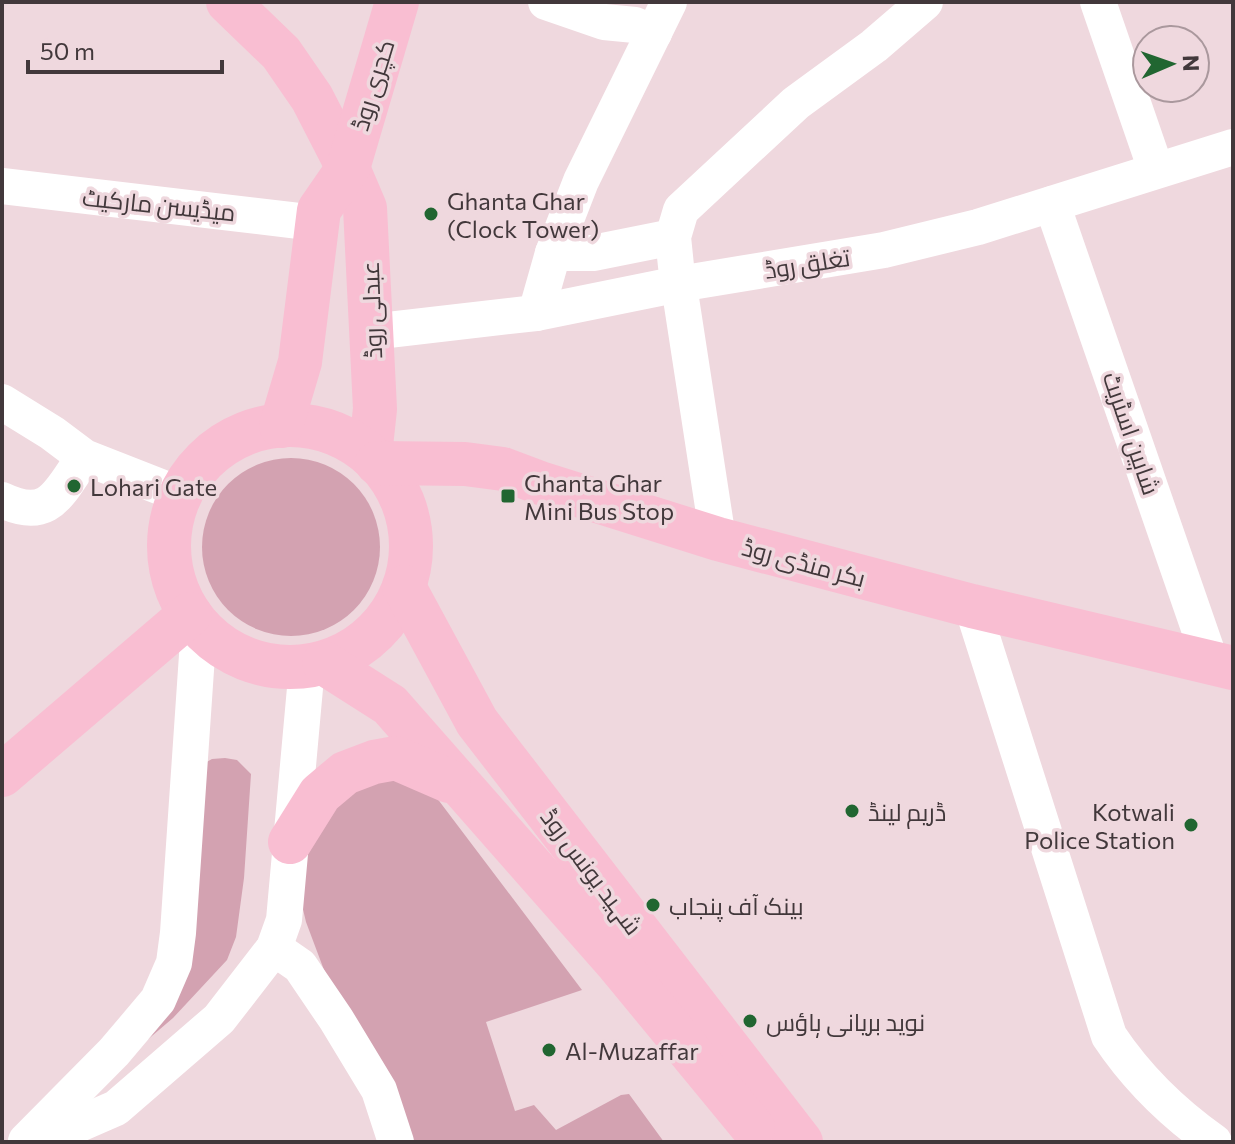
<svg xmlns="http://www.w3.org/2000/svg" width="1235" height="1144" viewBox="0 0 1235 1144" font-family="Commissioner,Cairo,sans-serif">
<rect width="100%" height="100%" fill="#efd8de"/>
<g fill="#d3a2b1">
<circle cx="291" cy="547" r="89"/>
<polygon points="225,758 237,760 251,774 244,878 236,937 227,960 173,1018 72,1104 155,1018 203,764 212,759"/>
<polygon points="421,777 582,990 486,1022 515,1111 534,1105 556,1130 621,1095 629,1094 664,1142 409,1142 324,970 306,922 297,884 300,848 357,783"/>
</g>
<g fill="none" stroke-linecap="round" stroke-linejoin="round">
<g stroke="#fff" stroke-width="36">
<polyline points="546,2 604,22 635,25 654,33"/>
<polyline points="1098,2 1156,170"/>
<polyline points="2,186 316,223"/>
<polyline points="1052,204 1211,663"/>
<polyline points="553,253 593,253 673,237"/>
<polyline points="536,313 553,253 581,181 669,2"/>
<polyline points="371,332 536,313 679,284 884,250 978,227 1233,147"/>
<polyline points="2,402 52,433 84,457 181,495"/>
<path d="M2 500C50 523 59 492 84 457"/>
<polyline points="718,539 676,266 673,237 681,210 796,103 874,46 925,2"/>
<path d="M972 606 1109 1036C1137 1078 1173 1113 1214 1142"/>
<polyline points="274,948 300,966 336,1019 379,1090 396,1142"/>
<polyline points="26,1141 114,1052 158,1000 174,963 178,933 199,626"/>
<polyline points="38,1142 116,1108 219,1019 274,948 284,920 307,666"/>
</g>
<g stroke="#f9bed2" stroke-width="44">
<polyline points="228,2 281,53 312,98 348,168 365,208 375,409 370,455"/>
<circle cx="290" cy="546" r="121"/>
<polyline points="281,426 300,362 319,210 348,168 397,2"/>
<polyline points="377,463 465,464 503,469 543,484 718,539 972,606 1233,668"/>
<polyline points="404,587 477,722 801,1142"/>
<polyline points="324,663 390,705 617,963 753,1128"/>
<polyline points="2,775 190,614"/>
<polyline points="290,842 320,794 345,773 374,762 396,758 449,781"/>
</g>
</g>
<g fill="#216631" stroke="#efd8de" stroke-width="3">
<circle cx="431" cy="214" r="8"/>
<circle cx="74" cy="486" r="8"/>
<rect x="500" y="488" width="16" height="16" rx="4"/>
<circle cx="852" cy="811" r="8"/>
<circle cx="1191" cy="825" r="8"/>
<circle cx="653" cy="905" r="8"/>
<circle cx="750" cy="1021" r="8"/>
<circle cx="549" cy="1050" r="8"/>
</g>
<g text-anchor="middle" dominant-baseline="central" stroke-width="7" stroke-linejoin="round" paint-order="stroke">
<g font-size="24" fill="#42383b" stroke="#efd8de">
<text transform="translate(372 85) rotate(-73)">کچری روڈ</text>
<text transform="translate(159 204) rotate(6)">میڈیسن مارکیٹ</text>
<text transform="translate(807 263) rotate(-9)">تغلق روڈ</text>
<text transform="translate(371 310) rotate(-92)">عبدلی روڈ</text>
<text transform="translate(1132 433) rotate(71)">شاہین اسٹریٹ</text>
<text transform="translate(804 562) rotate(15)">بکر منڈی روڈ</text>
<text transform="translate(592 871) rotate(53)">شہید یونس روڈ</text>
</g>
<g font-size="24" fill="#42383b" stroke="#efd8de" text-anchor="start">
<text x="447" y="200">Ghanta Ghar<tspan x="447" dy="28">(Clock Tower)</tspan></text>
<text x="524" y="482">Ghanta Ghar<tspan x="524" dy="28">Mini Bus Stop</tspan></text>
<text x="90" y="486">Lohari Gate</text>
<text x="868" y="811">ڈریم لینڈ</text>
<text x="1175" y="811" text-anchor="end">Kotwali<tspan x="1175" dy="28">Police Station</tspan></text>
<text x="669" y="905">بینک آف پنجاب</text>
<text x="766" y="1021">نوید بریانی ہاؤس</text>
<text x="565" y="1050">Al-Muzaffar</text>
</g>
</g>
<rect width="1235" height="1144" fill="none" stroke="#42383b" stroke-width="8"/>
<g transform="translate(1171 64) rotate(88)"><circle r="38" fill="#efd8de" stroke="#aa989d" stroke-width="2"/>
<path d="M0-6L14 30L0 20L-14 30Z" fill="#216631"/>
<text y="-12" font-size="22" font-weight="bold" text-anchor="middle" fill="#42383b">N</text>
</g>
<path d="M28 60v12h194v-12" fill="none" stroke="#42383b" stroke-width="4"/>
<text x="40" y="60" font-size="24" fill="#42383b" stroke="#efd8de" stroke-width="6" paint-order="stroke">50 m</text>
</svg>
